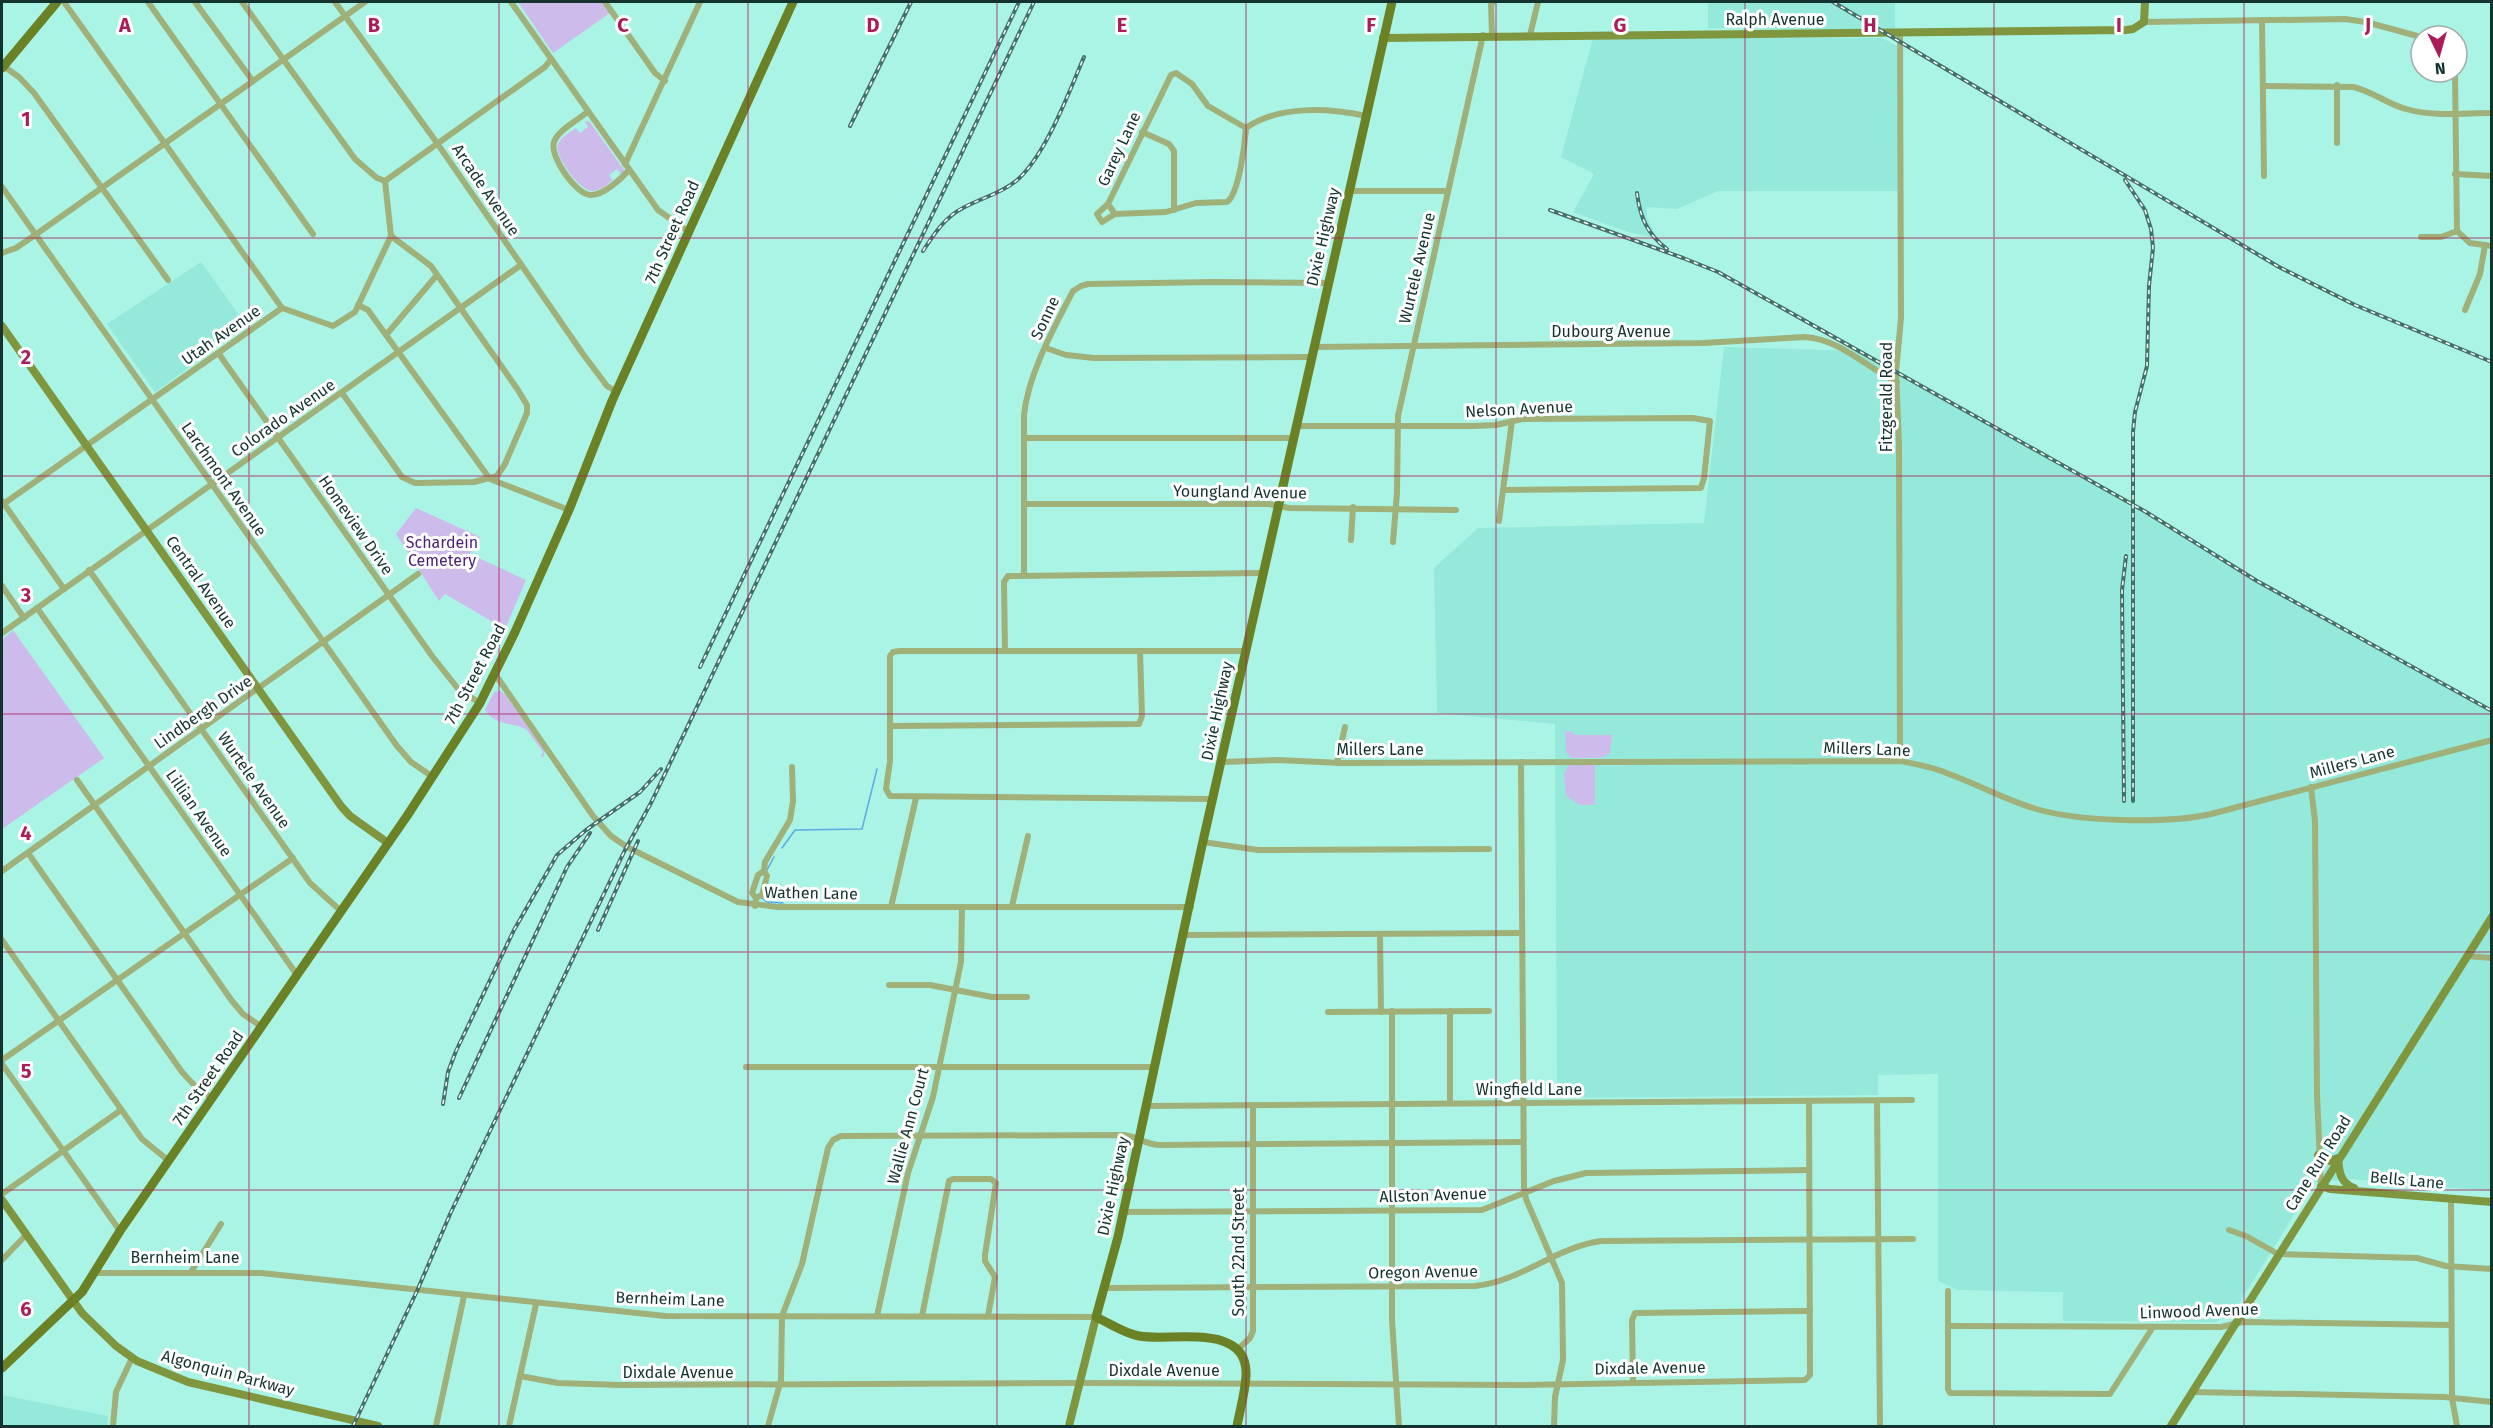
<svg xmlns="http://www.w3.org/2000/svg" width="2493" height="1428" viewBox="0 0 2493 1428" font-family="'Fira Sans',sans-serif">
<rect width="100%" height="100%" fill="#aaf4e6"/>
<g fill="#94e9da">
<polygon points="1708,2 1895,2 1895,30 1708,28"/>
<polygon points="1593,38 1882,38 1897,46 1899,191 1718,191 1677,209 1647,207 1647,217 1657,238 1628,232 1573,212 1594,174 1561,157"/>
<polygon points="201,262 247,326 155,392 107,324"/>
<polygon points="1724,347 1859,351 2146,512 2257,581 2491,711 2491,1191 2350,1179 2314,1183 2231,1316 2215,1322 2063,1321 2063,1292 1958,1290 1938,1281 1938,1074 1878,1075 1878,1095 1557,1098 1555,724 1437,713 1434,568 1478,528 1704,523"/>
<polygon points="2,1395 108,1416 107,1426 2,1426"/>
</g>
<g fill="#cdbbec">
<polygon points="518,2 601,2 610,13 553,53"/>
<path d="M589 121 624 170 621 174 617 169 609 175 613 180C607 185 600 191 592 191 580 191 553 155 558 144 561 137 570 132 576 128L580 133 588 127 585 122Z"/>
<polygon points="416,508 480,537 470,554 526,580 505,629 445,594 439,601 396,534"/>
<polygon points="13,630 104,758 2,829 2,640"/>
<path d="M500 691 505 694 545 751 543 758 541 756 543 752 526 729C513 722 495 726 485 710L494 692Z"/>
<polygon points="1565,731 1573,732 1574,735 1612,735 1610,753 1601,758 1571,758 1566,752"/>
<polygon points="1569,765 1595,765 1595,805 1580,805 1566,796 1564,774"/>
</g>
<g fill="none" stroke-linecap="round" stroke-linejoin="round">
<g stroke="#5baae3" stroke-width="1.5">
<polyline points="782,848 795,830 862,829 877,769"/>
<polyline points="767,870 774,857"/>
<polyline points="762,898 767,902 783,903"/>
</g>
<g stroke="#a0b079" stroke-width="6">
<polyline points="64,2 282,308"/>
<polyline points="148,2 313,234"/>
<polyline points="195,2 252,80"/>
<polyline points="242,2 355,159 377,178 385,181"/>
<polyline points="335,2 437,143 583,354 607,386 617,392"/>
<polyline points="511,2 658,210 688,231"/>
<polyline points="605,2 655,73 665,81"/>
<polyline points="2262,20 2264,176"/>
<polyline points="2144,22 2345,19 2366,22 2421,37"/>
<polyline points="1492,35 1491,5 1493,2"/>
<polyline points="1530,35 1538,2"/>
<polyline points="2,65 19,77 34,93 168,280"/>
<polyline points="2455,72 2457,231"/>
<polyline points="2337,85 2337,143"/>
<path d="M2263 86 2353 87C2372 91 2387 104 2406 109 2432 117 2464 113 2492 113"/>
<path d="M588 111C578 121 559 129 554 142 549 156 576 195 591 195 604 195 621 179 629 170"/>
<path d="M1246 128 1208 106 1192 84 1176 73 1171 75 1108 204 1115 214 1166 212 1196 203 1227 202C1239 194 1245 143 1246 128 1279 105 1328 108 1366 116"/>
<polyline points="1142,132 1169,144 1174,151 1174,210"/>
<polyline points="625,164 700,2"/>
<polyline points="2455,174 2492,176"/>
<polyline points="385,181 545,67 551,59"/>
<polyline points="2,187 397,746 411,762 433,777"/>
<polyline points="1349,191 1448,191"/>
<polyline points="1108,204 1097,214 1102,222 1115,214"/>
<polyline points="2457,231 2470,243 2492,246"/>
<polyline points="2421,237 2441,237 2457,231"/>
<polyline points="2,253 16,248 35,235 365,2"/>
<polyline points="358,305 368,310 490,479 569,510"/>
<polyline points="2465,310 2480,274 2485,245"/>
<polyline points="386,335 437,275"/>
<path d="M1313 347 1703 343 1805 337C1842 340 1865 367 1897 382"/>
<polyline points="1046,348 1066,355 1094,358 1311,357"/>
<polyline points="219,354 432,656 459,690 480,703"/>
<polyline points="342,393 402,477 415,483 474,482 497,476 505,464 527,413 527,405 518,390 431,266 391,236"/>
<polyline points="1296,426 1474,426 1496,425 1522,419 1693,418 1710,421 1704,478 1701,488 1504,490"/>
<polyline points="1024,438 1293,438"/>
<polyline points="2,501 64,589"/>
<polyline points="1024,504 1269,504 1289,508 1456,510"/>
<polyline points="2,505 282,308 333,326 355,312 391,236 385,181"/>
<polyline points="1499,521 1512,421"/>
<polyline points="1351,540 1353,507"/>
<polyline points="1393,542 1397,493 1398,416 1483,35"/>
<polyline points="89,570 310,883 341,911"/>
<path d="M1024 575V415C1028 374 1054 328 1073 291L1081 286 1088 284 1214 282 1328 283"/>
<polyline points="2,586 24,618"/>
<polyline points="37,608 297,975"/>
<polyline points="2,633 521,265"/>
<polyline points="1005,651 1004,582 1008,576 1264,573"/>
<polyline points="495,674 593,816 611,836 627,847 738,902 777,907 1191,907"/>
<polyline points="890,726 1139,724 1142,716 1140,651"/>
<polyline points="1900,761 1899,444 1896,372 1901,318 1900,34"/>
<path d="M1222 762 1278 760 1341 763 1900 761C1916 764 1933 767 1949 774 1977 784 2004 799 2033 808 2077 822 2166 824 2211 814L2492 740"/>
<polyline points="1521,762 1524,1187 1526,1199 1562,1283 1563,1360 1555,1397 1554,1426"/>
<polyline points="1337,763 1345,727"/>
<polyline points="77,780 232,1001 243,1014 262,1027"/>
<polyline points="2311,787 2315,821 2317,1095 2321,1186"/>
<polyline points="1213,799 890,796 886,789 890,761 890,656 893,652 900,651 1245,651"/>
<polyline points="1203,842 1258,850 1489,849"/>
<polyline points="28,853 182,1072 195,1086 212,1098"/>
<polyline points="2,871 418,574"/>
<polyline points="764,871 765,862 790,820 793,801 792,767"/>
<polyline points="755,906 756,898 752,893 758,875 764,871 767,876 762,895 756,898"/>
<polyline points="1012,906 1028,836"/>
<polyline points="891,907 916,798"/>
<polyline points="1380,934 1381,1012"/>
<polyline points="1184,935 1522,933"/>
<polyline points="2,940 142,1139 169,1161"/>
<polyline points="2467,956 2492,958"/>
<polyline points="889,985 930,985 992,997 1027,997"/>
<polyline points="1392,1011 1392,1320 1399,1426"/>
<polyline points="1450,1011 1450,1103"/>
<polyline points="1328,1012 1489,1011"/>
<polyline points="2,1060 293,858"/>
<polyline points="2,1064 120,1231"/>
<polyline points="746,1067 1155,1067"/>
<polyline points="1877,1101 1880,1426"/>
<polyline points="1146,1106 1912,1100"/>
<polyline points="2,1194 121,1110"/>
<polyline points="2451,1199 2452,1398 2457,1426"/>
<polyline points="1123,1212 1482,1210 1554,1181 1586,1173 1809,1170"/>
<polyline points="2229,1230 2246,1236 2278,1254 2417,1258 2446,1266 2492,1269"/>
<polyline points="2,1260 26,1235"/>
<polyline points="191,1272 221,1224"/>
<polyline points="95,1273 261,1273 665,1316 1096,1317"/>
<path d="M1105 1288 1475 1286C1520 1282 1556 1247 1601 1241L1913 1239"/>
<polyline points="1948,1291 1948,1389 1950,1393 2110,1394 2153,1327"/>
<polyline points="877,1316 908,1173 933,1097 961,962 962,907"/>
<polyline points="922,1316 949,1181 953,1179 991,1179 996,1183 985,1255 985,1261 995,1277 988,1316"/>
<polyline points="1948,1326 2221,1327 2243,1322 2451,1325"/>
<polyline points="1237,1350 1250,1338 1253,1331 1253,1105"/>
<polyline points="520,1376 558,1383 620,1385 1080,1383 1520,1385 1805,1380 1810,1375 1809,1101"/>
<polyline points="1633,1382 1632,1320 1635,1313 1810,1311"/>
<polyline points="2192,1392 2444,1397 2492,1402"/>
<polyline points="113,1426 116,1392 132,1358"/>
<polyline points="436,1426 464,1296"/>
<polyline points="509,1426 536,1304"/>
<path d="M768 1426 781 1380 782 1316 802 1264 828 1148 833 1140 841 1136 1123 1135C1137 1136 1144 1144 1159 1145L1523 1142"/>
</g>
<g stroke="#7f963e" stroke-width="8">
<polyline points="1383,38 2126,30 2133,29 2144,22 2145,2"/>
<polyline points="2,326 341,806 350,816 388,843"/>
<path d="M2318 1155 2330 1161 2338 1158C2339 1171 2340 1183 2354 1188"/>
<polyline points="2321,1186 2330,1189 2492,1202"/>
<polyline points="2,1200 82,1313 116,1346 137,1361 188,1382 378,1426"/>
<polyline points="1069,1426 1096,1317"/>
<polyline points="2171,1426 2492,917"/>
</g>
<g stroke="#6b8126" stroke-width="9">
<polyline points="2,68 57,2"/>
<polyline points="2,1368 82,1292 120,1231 407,816 480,703 515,632 569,510 612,401 793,2"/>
<path d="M1237 1426C1240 1410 1245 1393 1246 1376 1249 1321 1171 1342 1139 1336 1123 1333 1111 1324 1096 1317L1118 1237 1201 850 1392 2"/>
</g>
<g stroke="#447068" stroke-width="4">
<g id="rail">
<polyline points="1833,2 2279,267 2355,305 2492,362"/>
<polyline points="850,126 911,2"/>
<polyline points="2125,180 2145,210 2151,229 2153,248 2149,286 2147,366 2135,412 2133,432 2133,801"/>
<path d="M1637 193C1640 217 1647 234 1667 249"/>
<polyline points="1550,210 1683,258 1718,272 2146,512 2257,581 2492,711"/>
<path d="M923 251C934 234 945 217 963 208 981 198 1000 194 1016 181 1045 157 1069 92 1084 57"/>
<polyline points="700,667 1019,2"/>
<polyline points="2124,801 2122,590 2126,556"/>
<polyline points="598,930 638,841"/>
<polyline points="459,1098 567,867 590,833"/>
<polyline points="443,1104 448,1072 456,1051 514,930 557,855 586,830 640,792 661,769"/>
<polyline points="353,1426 417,1291 451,1212 625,850 651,803 1034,2"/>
</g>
</g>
<use href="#rail" stroke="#fff" stroke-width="1.5" stroke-dasharray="4.5" stroke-linecap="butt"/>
</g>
<path fill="none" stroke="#ab1d59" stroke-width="1.5" stroke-opacity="0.55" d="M249 2V1426M499 2V1426M748 2V1426M997 2V1426M1246 2V1426M1496 2V1426M1745 2V1426M1994 2V1426M2244 2V1426M2 238H2492M2 476H2492M2 714H2492M2 952H2492M2 1190H2492"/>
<g text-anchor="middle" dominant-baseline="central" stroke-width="6" stroke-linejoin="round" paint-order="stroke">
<g font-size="16" fill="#14332e" stroke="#fff">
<text x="1775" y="19">Ralph Avenue</text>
<text transform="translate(1119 149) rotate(-65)">Garey Lane</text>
<text transform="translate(486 190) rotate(56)">Arcade Avenue</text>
<text transform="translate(672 232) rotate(-66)">7th Street Road</text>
<text transform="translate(1323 237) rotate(-77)">Dixie Highway</text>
<text transform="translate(1417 268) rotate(-77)">Wurtele Avenue</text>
<text transform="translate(1045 318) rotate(-65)">Sonne</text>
<text x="1611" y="331">Dubourg Avenue</text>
<text transform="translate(221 335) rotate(-35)">Utah Avenue</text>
<text transform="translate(1886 397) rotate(-90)">Fitzgerald Road</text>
<text transform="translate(1519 409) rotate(-3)">Nelson Avenue</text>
<text transform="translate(283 418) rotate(-35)">Colorado Avenue</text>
<text transform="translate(224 479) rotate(55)">Larchmont Avenue</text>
<text transform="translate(1240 492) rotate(1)">Youngland Avenue</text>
<text transform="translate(356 525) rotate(55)">Homeview Drive</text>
<text transform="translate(201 582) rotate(55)">Central Avenue</text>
<text transform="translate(475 674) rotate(-62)">7th Street Road</text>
<text transform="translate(1217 711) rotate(-78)">Dixie Highway</text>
<text transform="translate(203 712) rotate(-35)">Lindbergh Drive</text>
<text x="1380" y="749">Millers Lane</text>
<text transform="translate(1867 749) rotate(2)">Millers Lane</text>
<text transform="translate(2352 762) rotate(-15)">Millers Lane</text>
<text transform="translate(254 780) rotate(55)">Wurtele Avenue</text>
<text transform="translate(199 813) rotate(55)">Lillian Avenue</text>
<text transform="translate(811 893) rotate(1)">Wathen Lane</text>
<text transform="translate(208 1078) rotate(-55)">7th Street Road</text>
<text x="1529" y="1089">Wingfield Lane</text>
<text transform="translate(908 1126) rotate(-75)">Wallie Ann Court</text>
<text transform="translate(2318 1163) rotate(-58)">Cane Run Road</text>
<text transform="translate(2407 1180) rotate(5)">Bells Lane</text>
<text transform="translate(1113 1186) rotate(-78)">Dixie Highway</text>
<text transform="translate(1433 1195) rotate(-2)">Allston Avenue</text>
<text transform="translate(1238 1252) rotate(-90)">South 22nd Street</text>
<text x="185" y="1257">Bernheim Lane</text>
<text transform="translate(1423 1272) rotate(-1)">Oregon Avenue</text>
<text transform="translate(670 1299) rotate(2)">Bernheim Lane</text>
<text transform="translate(2199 1311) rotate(-2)">Linwood Avenue</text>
<text transform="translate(1650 1368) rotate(-1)">Dixdale Avenue</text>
<text x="1164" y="1370">Dixdale Avenue</text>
<text x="678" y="1372">Dixdale Avenue</text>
<text transform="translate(228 1373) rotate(15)">Algonquin Parkway</text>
</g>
<g font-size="16" fill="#4c217a" stroke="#fff">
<text x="442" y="542">Schardein<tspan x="442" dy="18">Cemetery</tspan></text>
</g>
</g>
<g font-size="20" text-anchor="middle" font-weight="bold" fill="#ab1d59" stroke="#fff" stroke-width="6" stroke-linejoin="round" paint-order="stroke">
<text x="125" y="32">A</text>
<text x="374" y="32">B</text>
<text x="623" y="32">C</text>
<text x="873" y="32">D</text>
<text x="1122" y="32">E</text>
<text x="1371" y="32">F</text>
<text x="1620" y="32">G</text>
<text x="1870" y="32">H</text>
<text x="2119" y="32">I</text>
<text x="2368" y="32">J</text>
<text x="26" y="126">1</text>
<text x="26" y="364">2</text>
<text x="26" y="602">3</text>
<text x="26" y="840">4</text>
<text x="26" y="1078">5</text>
<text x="26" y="1316">6</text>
</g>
<rect width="2493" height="1428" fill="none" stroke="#14332e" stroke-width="6"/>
<g transform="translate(2439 54) rotate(175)"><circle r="28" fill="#ffffff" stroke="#a1adab" stroke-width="1.5"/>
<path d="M0-4.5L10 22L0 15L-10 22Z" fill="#ab1d59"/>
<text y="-9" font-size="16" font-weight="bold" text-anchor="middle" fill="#14332e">N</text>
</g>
</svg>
